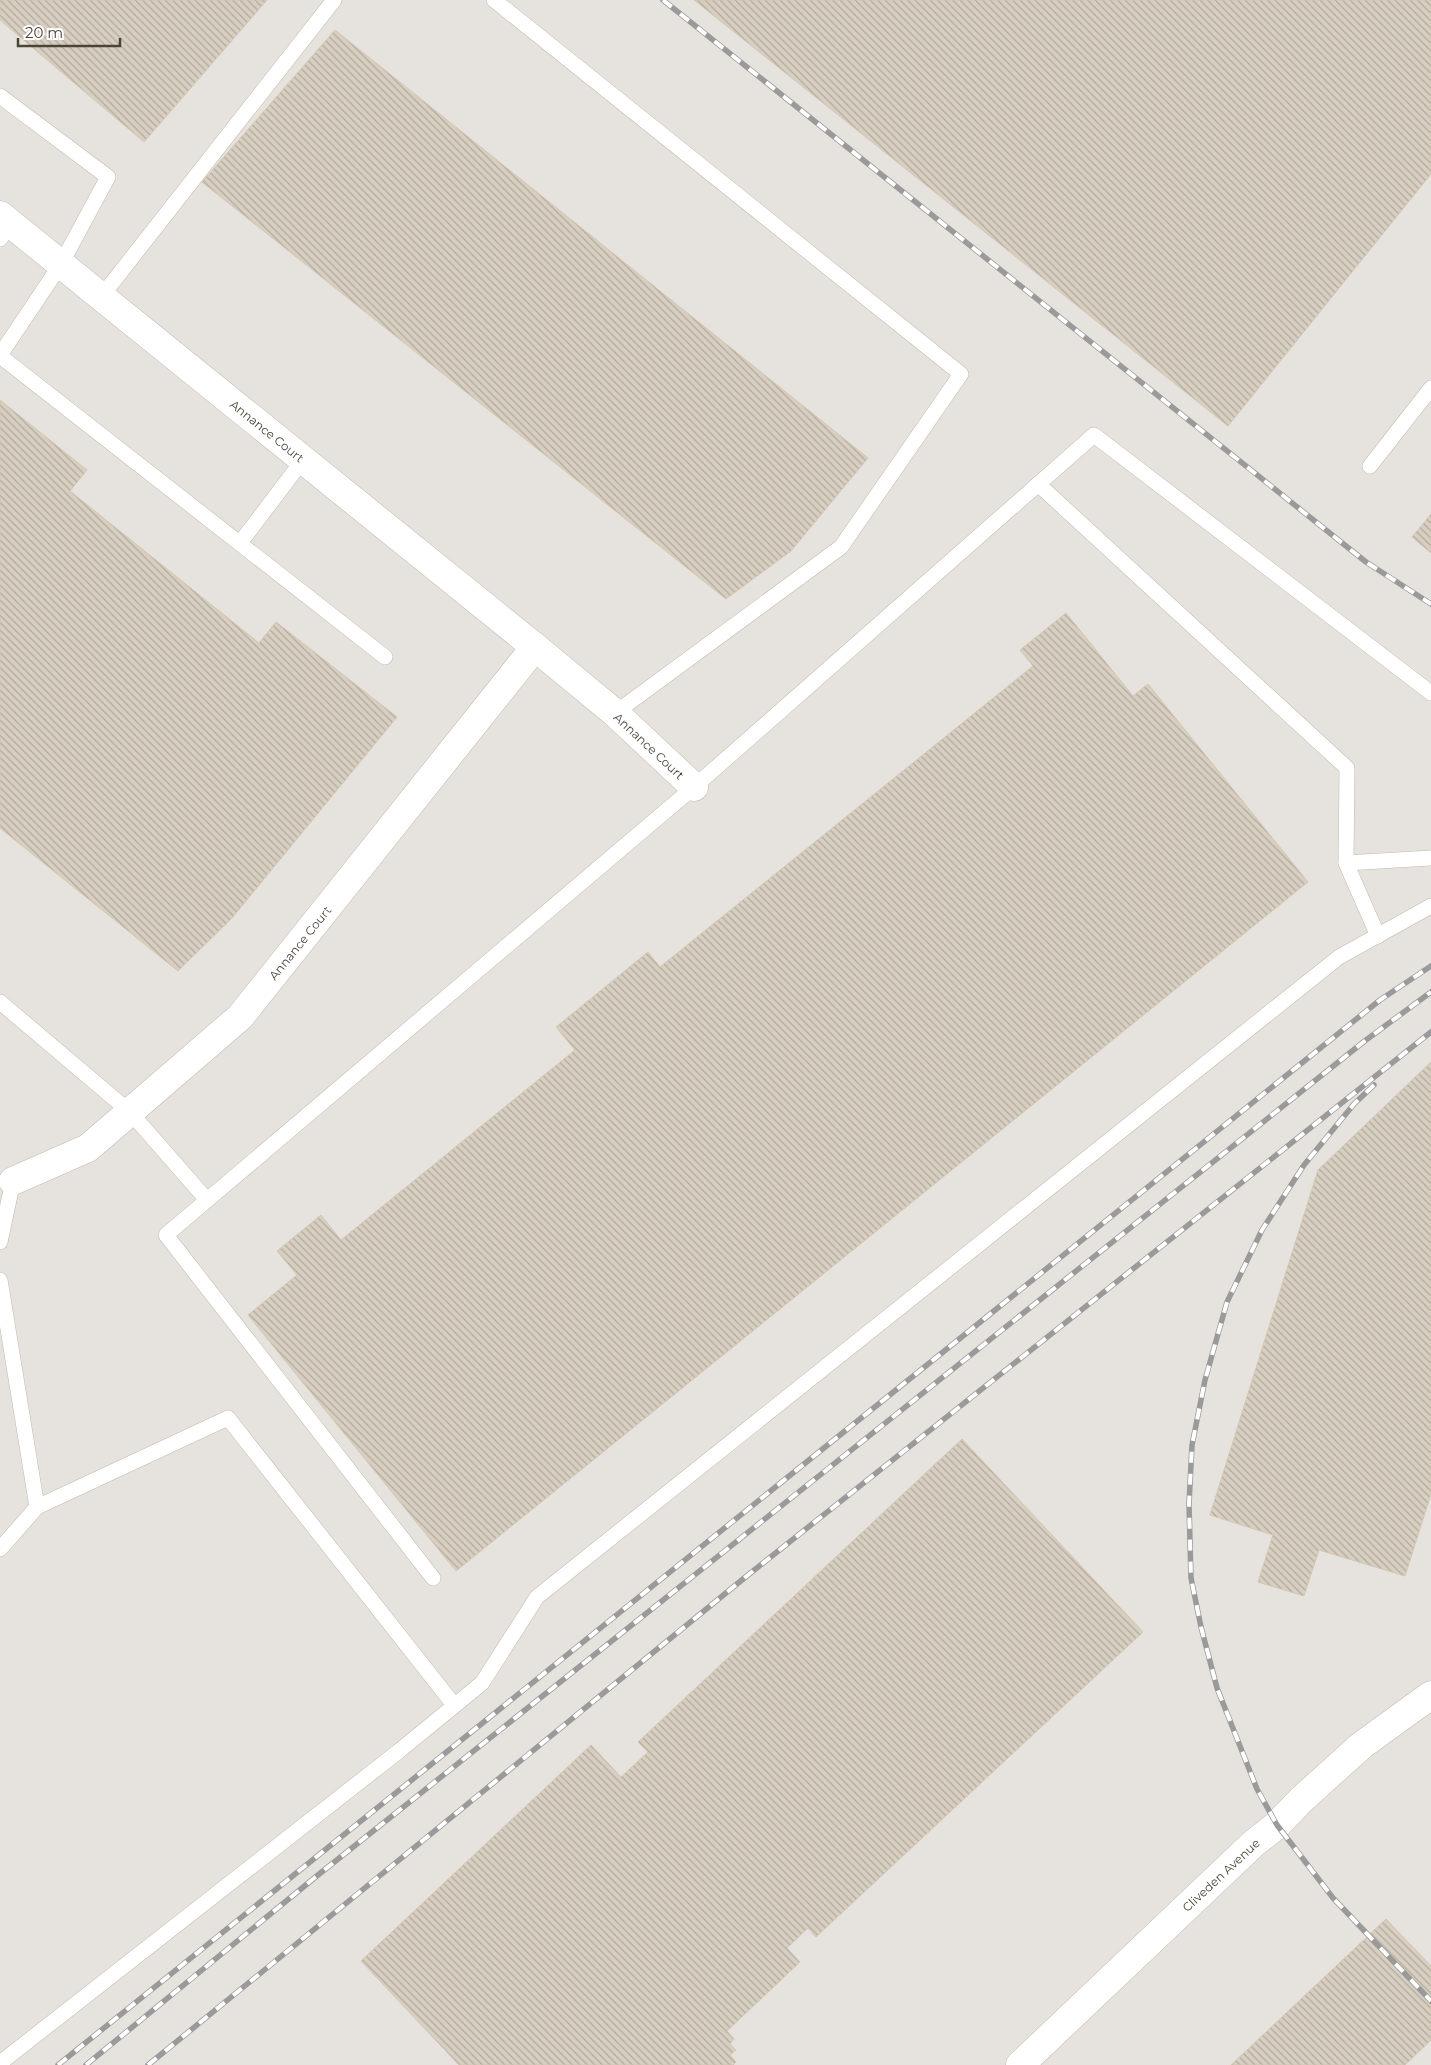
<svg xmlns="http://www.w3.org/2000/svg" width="1431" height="2065" viewBox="0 0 1431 2065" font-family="Montserrat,sans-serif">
<defs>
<pattern id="building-back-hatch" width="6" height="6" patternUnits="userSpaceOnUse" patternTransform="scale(1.25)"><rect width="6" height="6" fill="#d8cfc1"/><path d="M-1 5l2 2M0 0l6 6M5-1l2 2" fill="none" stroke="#b1aa9e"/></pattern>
</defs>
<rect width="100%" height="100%" fill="#f6f3ec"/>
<rect fill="#e6e2dd" x="0" y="0" width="1431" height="2065"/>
<g fill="url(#building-back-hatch)" stroke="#d3c7b4">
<polygon points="0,0 267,0 144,142 0,20"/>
<polygon points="694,0 1431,0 1431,174 1228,426"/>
<polygon points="335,30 868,458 791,551 726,599 202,182"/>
<polygon points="0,400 87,470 70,491 259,643 276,622 397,717 232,918 178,971 0,828"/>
<polygon points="1431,514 1431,553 1412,537"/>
<polygon points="1066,613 1133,696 1148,684 1308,882 456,1571 248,1315 297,1275 277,1251 321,1215 341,1240 575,1050 556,1027 648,952 660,967 1033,666 1020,650"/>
<polygon points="1431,1062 1431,1494 1405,1576 1319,1550 1304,1596 1258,1582 1273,1535 1210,1515 1318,1170"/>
<polygon points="962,1439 1143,1632 816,1937 808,1928 787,1948 800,1962 727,2031 734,2039 730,2044 736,2050 730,2055 736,2062 733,2065 459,2065 361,1961 591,1745 621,1777 648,1752 638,1742"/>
<polygon points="1386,1919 1431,1966 1431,2040 1405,2065 1231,2065"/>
</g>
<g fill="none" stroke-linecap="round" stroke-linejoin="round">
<g stroke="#c2bbae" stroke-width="16">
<g id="service">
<polyline points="494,0 961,374 841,547 615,713"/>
<polyline points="0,96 108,177 61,264 0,355"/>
<polyline points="0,239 11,224"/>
<polyline points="101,297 334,0"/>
<polyline points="0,356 385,657"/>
<polyline points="1370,466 1431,388"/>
<polyline points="1038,484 1347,768 1346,863 1431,858"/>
<polyline points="240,543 303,460"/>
<polyline points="1346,863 1378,936"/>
<polyline points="0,1002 130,1112 207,1200"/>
<polyline points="0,1242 13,1181 6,1182"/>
<polyline points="0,1280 37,1507"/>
<polyline points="0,1549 37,1507 228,1418 454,1705"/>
<polyline points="433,1578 166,1235 694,787 1094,435 1431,693"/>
<polyline points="0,2063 399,1751 482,1683 537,1597 1339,957 1431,906"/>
</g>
</g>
<g stroke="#c2bbae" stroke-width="29">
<g id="minor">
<polyline points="0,215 535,647 615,713 694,787"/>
<polyline points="13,1181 88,1148 240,1017 535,647"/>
</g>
</g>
<g stroke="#c2bbae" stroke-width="29">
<polyline id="tertiary" points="1020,2065 1253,1844 1277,1825 1302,1799 1362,1745 1431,1695"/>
</g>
<use href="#service" stroke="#fff" stroke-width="15"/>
<use href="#minor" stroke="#fff" stroke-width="28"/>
<use href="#tertiary" stroke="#fff" stroke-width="28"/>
<g stroke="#9a9a9a" stroke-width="5.5">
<g id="rail">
<polyline points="663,0 1366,562 1431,604"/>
<polyline points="1374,1085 1354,1104 1304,1165 1262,1230 1227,1302 1205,1380 1192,1445 1189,1504 1191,1578 1201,1627 1217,1688 1257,1789 1277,1825 1333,1898 1431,2001"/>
<polyline points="58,2065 1380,1000 1431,966"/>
<polyline points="86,2065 318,1875 1366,1040 1431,992"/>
<polyline points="148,2065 748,1575 1431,1032"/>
</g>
</g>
<use href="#rail" stroke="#fff" stroke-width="4" stroke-dasharray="11" stroke-linecap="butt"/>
</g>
<g text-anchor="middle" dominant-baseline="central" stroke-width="4" stroke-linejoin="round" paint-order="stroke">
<g font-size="12" fill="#4b4439" stroke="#fff">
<text transform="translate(267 431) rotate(39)">Annance Court</text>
<text transform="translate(649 746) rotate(43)">Annance Court</text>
<text transform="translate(300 943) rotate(-51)">Annance Court</text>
<text transform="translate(1221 1875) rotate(-43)">Cliveden Avenue</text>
</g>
</g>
<path d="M18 38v8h102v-8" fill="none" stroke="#4b4439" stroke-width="2.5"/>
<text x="25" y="38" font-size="15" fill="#4b4439" stroke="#ffffff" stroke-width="4" paint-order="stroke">20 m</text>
</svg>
